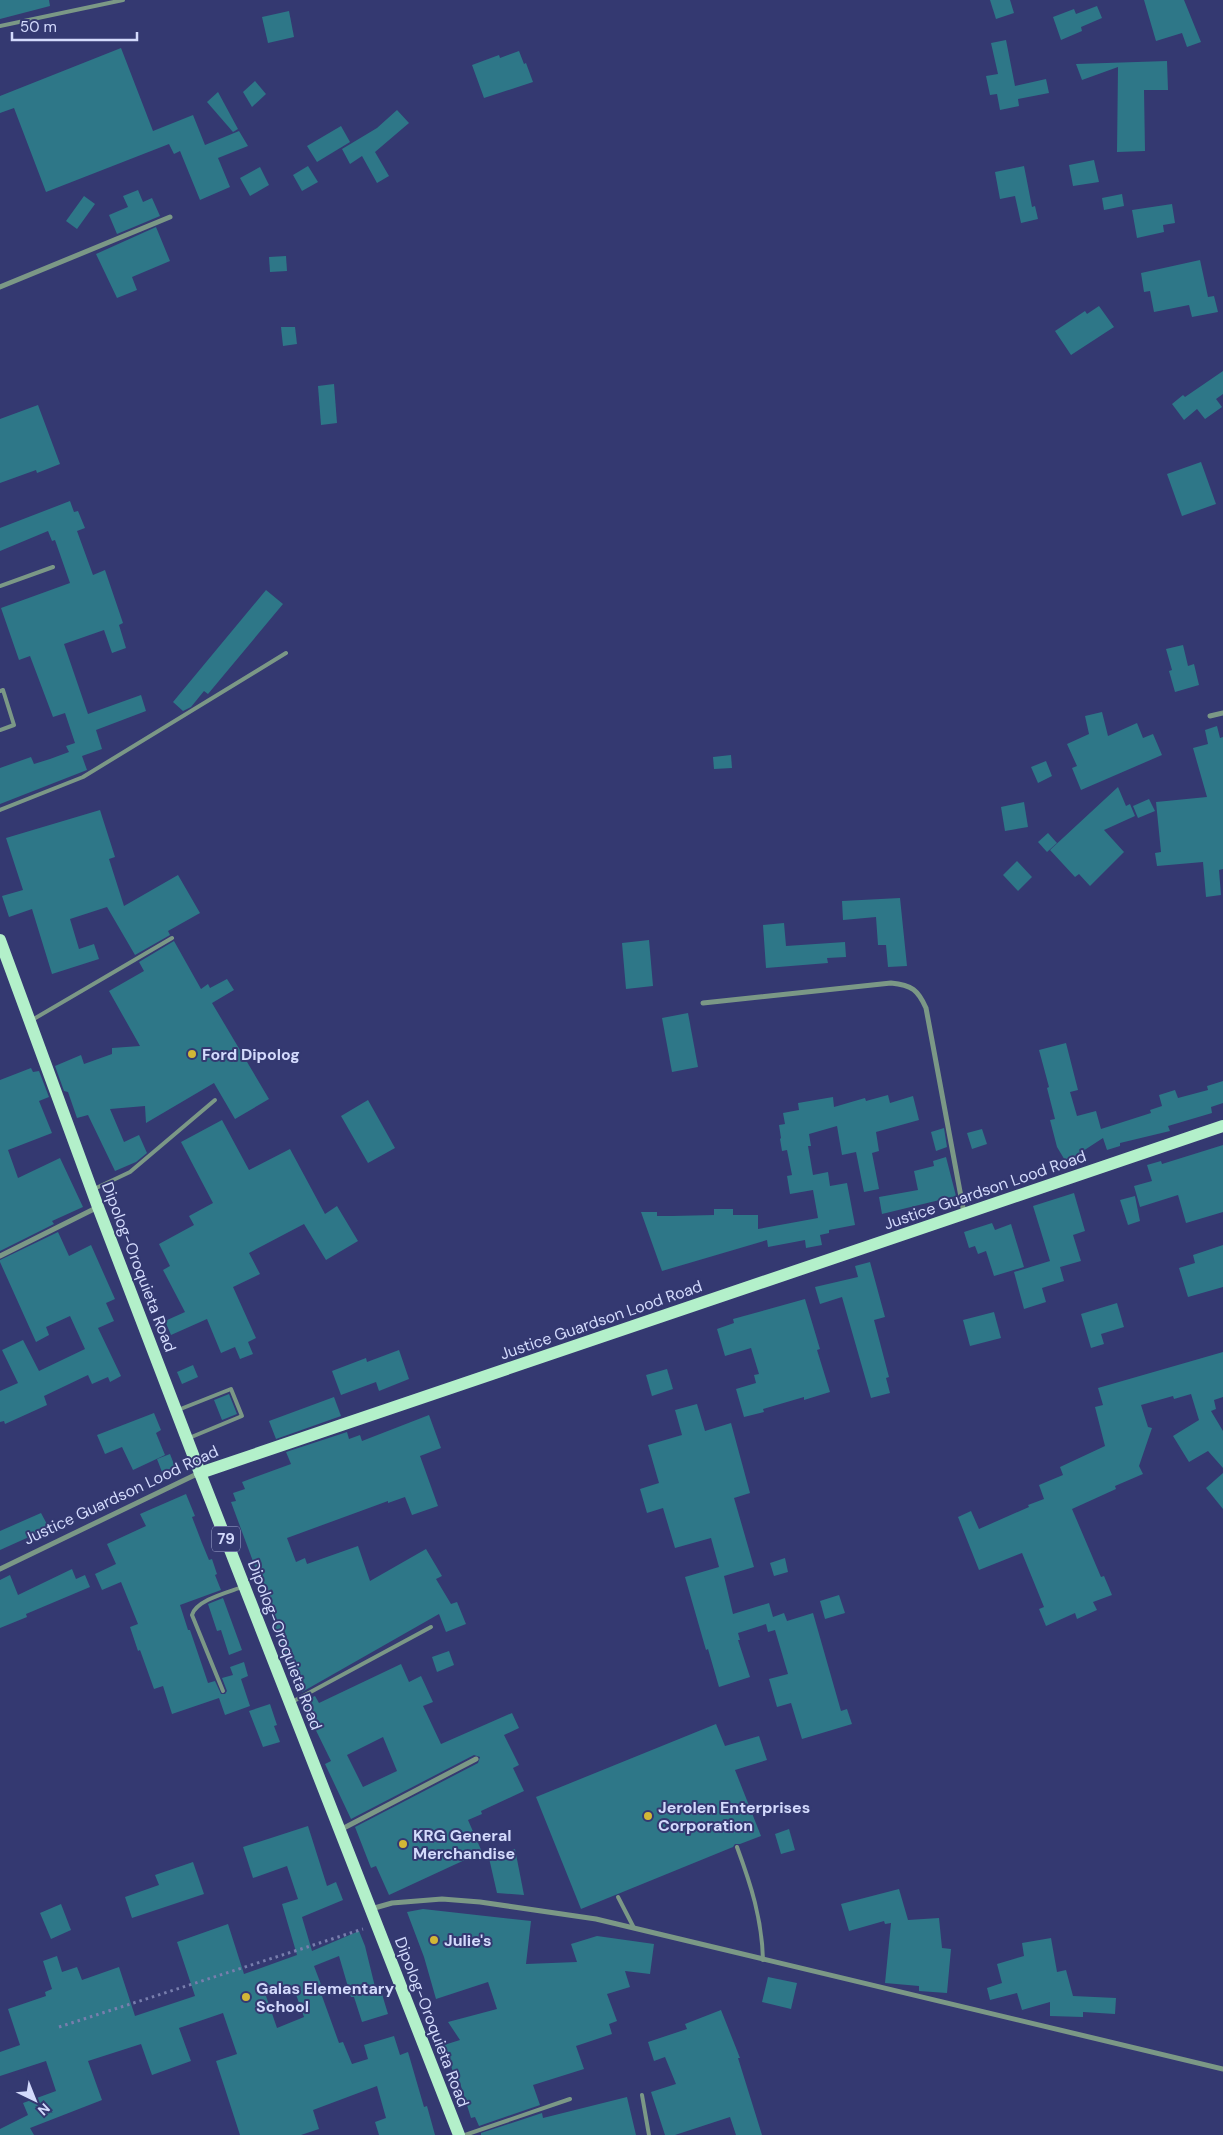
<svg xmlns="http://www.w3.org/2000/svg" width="1223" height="2135" viewBox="0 0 1223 2135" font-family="'DM Sans',sans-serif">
<rect width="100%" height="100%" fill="#343971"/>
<g fill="#2e7788" fill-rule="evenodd">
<polygon points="0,0 49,0 50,6 0,19"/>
<polygon points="990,0 1010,0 1014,13 996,19"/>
<polygon points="1144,0 1184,0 1201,42 1187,47 1182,33 1156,41"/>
<polygon points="1097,6 1102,18 1081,27 1082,31 1061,40 1053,17 1074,9 1076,14"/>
<polygon points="289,11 294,37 268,43 262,17"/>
<polygon points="1006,40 1015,86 1046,79 1049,93 1018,99 1019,106 1000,110 997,94 990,95 986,76 998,74 991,43"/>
<polygon points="121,48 153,131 193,115 205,145 239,131 248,146 218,158 230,187 200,200 180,151 174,154 169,144 46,192 14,108 0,113 0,96"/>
<polygon points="519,51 524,64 526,63 533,82 484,98 472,65 499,55 500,58"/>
<polygon points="1167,61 1168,90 1144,90 1145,151 1117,152 1118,67 1082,80 1076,64"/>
<polygon points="255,81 266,94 252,107 243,92"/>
<polygon points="218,92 238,129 233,132 207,102"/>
<polygon points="397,110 409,123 375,152 389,176 377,183 362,156 350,164 342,149 377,128"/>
<polygon points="341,126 350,142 317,162 307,146"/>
<polygon points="1094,160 1099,182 1073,186 1069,165"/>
<polygon points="308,166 318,182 302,191 293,175"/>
<polygon points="1024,166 1032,207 1035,206 1038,219 1021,223 1015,196 1000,199 995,172"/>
<polygon points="260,167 269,185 250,196 240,178"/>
<polygon points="138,190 143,202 152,198 160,216 117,234 109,215 128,207 123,196"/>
<polygon points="1122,194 1124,206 1104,210 1102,198"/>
<polygon points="84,196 95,204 77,229 66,221"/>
<polygon points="1172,204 1175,223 1163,225 1164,232 1137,238 1132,210"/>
<polygon points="156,227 170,261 132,277 137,290 117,298 96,254"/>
<polygon points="286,256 287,271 270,272 269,257"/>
<polygon points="1200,260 1208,297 1214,296 1218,312 1192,317 1189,305 1154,312 1150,291 1144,292 1141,273"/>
<polygon points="1099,306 1114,327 1071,355 1055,331 1085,311 1087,314"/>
<polygon points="281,327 295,327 297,344 283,346"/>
<polygon points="1223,371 1223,394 1216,399 1222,407 1205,419 1197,409 1184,420 1172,404 1183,395 1185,397"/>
<polygon points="334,384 337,423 321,425 318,386"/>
<polygon points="38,405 60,464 37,473 36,470 0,483 0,419"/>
<polygon points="1201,462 1216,504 1182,516 1167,474"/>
<polygon points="70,501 74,512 78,511 85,528 77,531 93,575 105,570 123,623 119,625 126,648 112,653 104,630 64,644 88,714 141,695 146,711 96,730 102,749 82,756 87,770 0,804 0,768 31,757 34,764 50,759 69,752 66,746 75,743 65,713 53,717 30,656 19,660 1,608 70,583 55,540 52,541 48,531 0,551 0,528"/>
<polygon points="266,590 283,604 208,694 204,691 191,707 183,711 173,702"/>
<polygon points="1183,645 1188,666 1194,664 1199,685 1175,692 1169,671 1172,670 1166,649"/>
<polygon points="1102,712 1108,736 1137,723 1143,738 1153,734 1162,755 1081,790 1072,768 1077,766 1067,744 1089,734 1085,716"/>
<polygon points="1217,726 1220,738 1223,737 1223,869 1219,870 1221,895 1206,897 1203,862 1157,866 1155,853 1161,852 1156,802 1207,797 1193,748 1208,744 1205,730"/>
<polygon points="731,755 732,768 714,769 713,757"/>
<polygon points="1046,761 1052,776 1038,783 1031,767"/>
<polygon points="1118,787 1126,806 1130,804 1135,816 1104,830 1124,852 1090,886 1079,874 1075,877 1050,850"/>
<polygon points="1149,799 1155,811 1138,818 1133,806"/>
<polygon points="1024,802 1028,827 1005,831 1001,807"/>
<polygon points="100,810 115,857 109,859 124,906 178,875 200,913 168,931 170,935 135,955 107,907 70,919 79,949 94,944 99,959 52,974 32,909 9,917 2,896 23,890 6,838"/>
<polygon points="1048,833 1057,843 1047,852 1038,842"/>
<polygon points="1017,861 1032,877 1018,891 1003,875"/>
<polygon points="900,898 907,966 888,967 886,945 878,945 876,917 843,920 842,901"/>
<polygon points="784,923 786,946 845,942 846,957 827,958 828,963 766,968 763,925"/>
<polygon points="649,940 653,986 626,989 622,943"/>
<polygon points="174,941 201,989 208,984 210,988 227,979 234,990 212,1003 269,1099 235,1119 214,1083 146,1123 145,1106 110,1109 124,1142 139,1135 147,1153 136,1162 115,1171 88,1115 77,1118 68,1092 64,1091 55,1066 81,1055 84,1064 112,1054 112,1048 140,1046 109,991 144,971 139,962"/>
<polygon points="688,1013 698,1067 672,1072 662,1018"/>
<polygon points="1066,1043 1078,1090 1070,1092 1077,1116 1096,1111 1101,1129 1151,1113 1150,1110 1162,1106 1159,1095 1175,1090 1178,1098 1208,1090 1207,1086 1223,1081 1223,1103 1211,1107 1212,1113 1168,1126 1170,1131 1120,1143 1120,1146 1107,1150 1103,1138 1066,1162 1057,1147 1050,1120 1055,1119 1047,1088 1049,1087 1039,1050"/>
<polygon points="31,1068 33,1072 39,1071 49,1097 39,1101 52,1133 8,1150 18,1178 60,1158 83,1207 52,1221 54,1224 0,1251 0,1080"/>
<polygon points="888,1095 890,1103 913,1096 919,1120 876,1132 879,1151 872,1153 879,1189 864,1192 856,1152 842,1155 837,1126 809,1134 811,1146 808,1146 813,1175 828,1172 830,1186 847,1183 855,1225 829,1230 829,1233 820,1235 822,1245 806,1248 805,1240 768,1247 767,1240 662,1271 641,1212 657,1212 657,1216 672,1216 714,1215 714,1209 733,1209 733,1215 758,1215 758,1229 818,1218 813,1190 790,1194 787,1176 792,1175 787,1150 782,1151 780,1139 781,1138 779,1125 785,1124 783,1113 799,1110 798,1103 833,1097 834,1107 865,1098 866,1101"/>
<polygon points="368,1100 395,1148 368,1163 341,1116"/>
<polygon points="222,1120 249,1170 290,1149 325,1214 337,1206 358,1241 326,1260 304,1224 249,1253 260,1274 233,1287 256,1338 248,1342 253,1354 240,1359 235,1347 221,1353 207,1319 171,1335 165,1321 185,1312 163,1270 170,1266 159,1244 194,1225 189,1216 213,1203 181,1142"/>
<polygon points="944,1128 947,1147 936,1151 931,1132"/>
<polygon points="982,1129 987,1144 972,1149 967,1133"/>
<polygon points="1223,1145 1223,1212 1186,1223 1178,1195 1140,1207 1134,1186 1152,1181 1147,1165 1161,1161 1162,1164"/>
<polygon points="946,1157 956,1196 882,1214 879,1197 918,1190 914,1171 934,1166 933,1161"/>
<polygon points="1074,1193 1085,1231 1073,1235 1081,1261 1060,1267 1064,1281 1042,1288 1046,1302 1024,1309 1014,1272 1050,1261 1033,1206"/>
<polygon points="1135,1196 1140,1221 1128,1225 1120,1200"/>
<polygon points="992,1223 995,1230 1011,1224 1024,1267 994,1276 986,1251 978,1254 975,1246 969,1248 964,1232"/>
<polygon points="58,1232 69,1256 91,1245 115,1299 106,1303 114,1321 98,1328 121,1376 110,1382 108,1377 92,1384 88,1375 44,1396 47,1405 5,1424 4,1421 0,1422 0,1391 18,1383 2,1350 23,1340 39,1371 85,1349 70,1316 46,1327 49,1335 36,1342 0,1262 0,1260"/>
<polygon points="1223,1245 1223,1287 1188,1297 1179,1268 1195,1263 1193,1255"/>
<polygon points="870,1262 885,1317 874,1320 889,1377 886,1378 890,1393 871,1398 842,1297 820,1304 815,1287 858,1277 855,1266"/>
<polygon points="805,1299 820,1349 817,1350 830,1392 804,1400 804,1397 763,1409 764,1412 744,1417 736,1389 756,1383 754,1375 759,1374 751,1348 725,1356 717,1329 734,1323 733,1319"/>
<polygon points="1117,1303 1124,1327 1101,1334 1104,1344 1091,1348 1081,1314"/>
<polygon points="994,1312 1001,1338 970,1346 963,1320"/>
<polygon points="399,1350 409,1379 379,1391 376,1382 341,1395 332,1371 366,1358 367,1362"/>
<polygon points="1223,1352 1223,1397 1214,1400 1216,1409 1211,1411 1223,1431 1223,1468 1208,1451 1189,1462 1173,1436 1199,1420 1191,1394 1174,1399 1173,1396 1141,1405 1148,1427 1152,1428 1139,1466 1143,1474 1115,1486 1116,1489 1072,1509 1101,1577 1104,1576 1112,1595 1093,1602 1097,1610 1077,1619 1075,1613 1046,1626 1039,1609 1044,1607 1022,1553 979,1570 958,1517 971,1511 979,1529 1029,1507 1028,1505 1044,1499 1039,1485 1063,1475 1060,1467 1105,1446 1095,1407 1103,1405 1098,1388"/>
<polygon points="193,1365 198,1377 182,1384 177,1372"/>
<polygon points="667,1369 673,1389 652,1396 646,1375"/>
<polygon points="229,1394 237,1414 222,1420 214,1400"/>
<polygon points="334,1397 341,1416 276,1439 269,1421"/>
<polygon points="697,1404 705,1431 731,1423 750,1493 734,1498 754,1567 724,1576 733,1614 769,1603 773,1617 784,1613 787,1621 813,1613 841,1711 847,1709 852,1724 802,1739 791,1703 777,1707 769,1679 788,1674 775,1630 768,1632 766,1624 738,1633 740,1640 738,1640 750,1677 719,1687 708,1649 706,1650 685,1577 719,1567 711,1538 675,1548 663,1508 647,1513 640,1489 659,1483 648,1445 682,1435 675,1410"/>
<polygon points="154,1413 161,1430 156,1433 165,1455 133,1470 122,1447 105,1454 97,1435"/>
<polygon points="429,1415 441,1448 420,1456 438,1506 412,1515 405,1497 388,1503 388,1501 287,1538 296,1562 305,1558 307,1564 358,1546 370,1581 426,1549 442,1576 436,1579 451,1604 457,1602 466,1624 446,1632 439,1614 302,1692 274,1628 277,1626 231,1502 236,1501 233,1493 245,1489 242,1482 291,1464 286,1452 347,1432 349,1439 360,1435 362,1441"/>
<polygon points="170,1454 175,1467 162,1472 157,1459"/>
<polygon points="1223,1473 1223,1509 1206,1488"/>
<polygon points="186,1494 195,1516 192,1517 202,1543 209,1560 212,1559 217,1574 215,1575 221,1590 180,1605 188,1630 190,1630 208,1683 215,1681 221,1694 225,1694 227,1691 222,1678 233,1675 230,1667 244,1662 248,1676 241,1679 250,1706 225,1715 219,1698 172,1714 163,1686 154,1689 140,1650 138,1651 130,1627 138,1624 121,1582 102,1590 95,1574 116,1564 107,1544 146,1526 140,1514"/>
<polygon points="41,1513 49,1528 0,1550 0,1531"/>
<polygon points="785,1558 788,1572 774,1576 770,1563"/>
<polygon points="72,1569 76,1579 85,1575 90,1587 26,1614 27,1617 0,1628 0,1580 10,1575 18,1595"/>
<polygon points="839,1595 845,1613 825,1619 820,1601"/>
<polygon points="223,1598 242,1650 229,1655 221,1630 217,1631 208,1604"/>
<polygon points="449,1651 454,1665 437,1672 432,1657"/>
<path d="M401 1664 409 1682 421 1676 433 1702 423 1706 441 1744 512 1713 519 1728 504 1735 519 1765 513 1768 524 1791 481 1811 482 1814 468 1820 482 1852 389 1895 376 1866 371 1868 355 1827 478 1763 480 1757 474 1755 351 1819 325 1764 331 1761 302 1702 315 1696 319 1703ZM383 1737 397 1771 363 1787 347 1755Z"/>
<polygon points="270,1704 277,1725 274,1726 280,1742 263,1747 249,1711"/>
<polygon points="716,1724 725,1746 759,1736 767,1760 735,1770 761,1836 740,1844 735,1844 733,1847 581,1909 536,1797"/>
<path d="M308 1826 327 1886 336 1882 343 1900 302 1917 312 1951 359 1931 365 1946 377 1995 382 1994 388 2014 362 2022 354 1997H351L339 1956 314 1966 325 1995 322 1996 339 2043 343 2042 352 2064 368 2059 364 2045 394 2036 400 2055 408 2052 424 2107 427 2106 435 2135H379L375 2122 386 2118 377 2086 313 2110 319 2129 301 2135H240L216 2061 237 2054 223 2013 179 2028 191 2061 152 2075 141 2044 88 2061 102 2100 30 2128 34 2135H0V2129L28 2115 23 2103 56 2091 46 2061 0 2076V2052L20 2045 8 2009 46 1996 45 1992 52 1989 43 1961 57 1956 62 1972 77 1967 82 1980 119 1967 135 2016 195 1996 177 1942 228 1924 244 1974 297 1955 282 1904 298 1899 287 1866 253 1878 243 1847ZM293 1986 304 2017 277 2028 266 1996Z"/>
<polygon points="789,1829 795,1850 781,1854 775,1834"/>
<polygon points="515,1849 524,1895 497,1893 489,1858"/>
<polygon points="193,1862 204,1894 132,1918 125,1897 159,1885 155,1875"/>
<polygon points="899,1889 908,1920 939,1918 942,1948 951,1949 947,1993 919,1991 919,1986 885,1983 891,1923 885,1924 884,1921 849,1931 841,1904"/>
<polygon points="61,1904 71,1930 51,1939 40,1913"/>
<polygon points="423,1909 531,1921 526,1964 577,1962 571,1944 597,1936 654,1944 650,1974 625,1971 630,1987 607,1994 617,2021 609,2024 612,2034 576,2046 584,2069 533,2085 540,2105 479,2126 475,2117 471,2118 460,2083 457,2084 444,2045 460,2040 448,2022 497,2009 488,1982 436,1999 424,1957 407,1912"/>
<polygon points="1051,1938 1057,1972 1066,1970 1073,1996 1116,1998 1115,2014 1083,2012 1083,2017 1050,2016 1050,2002 1022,2010 1017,1993 990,2000 987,1988 1002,1983 997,1964 1024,1956 1022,1943"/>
<polygon points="768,1977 797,1983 791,2009 762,2002"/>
<polygon points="721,2010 740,2058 738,2058 762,2135 736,2135 730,2117 675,2135 665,2135 651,2092 676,2084 665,2057 654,2061 648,2042 687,2029 685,2024"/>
<polygon points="627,2097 636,2135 481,2135 481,2133 542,2113 543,2118"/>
</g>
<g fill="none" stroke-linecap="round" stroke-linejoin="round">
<polyline stroke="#787ead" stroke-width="3" stroke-dasharray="2.5 4" stroke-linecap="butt" points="59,2027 363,1929"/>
<g stroke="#7b9886" stroke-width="4">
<polyline points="0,26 123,0"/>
<polyline points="0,586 53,567"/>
<polyline points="0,691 3,690 14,725 0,730"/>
<polyline points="0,810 83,777 286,653"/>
<polyline points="32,1020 172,938"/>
<polyline points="94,1189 130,1172 215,1100"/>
<polyline points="178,1410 231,1389 242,1416 189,1438"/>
<path d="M223 1691 192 1615C196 1600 229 1592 242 1587"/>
<polyline points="292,1702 431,1627"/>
<path d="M737 1847C751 1885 762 1919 763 1960"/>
<polyline points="618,1897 634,1928"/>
<polyline points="642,2095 649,2135"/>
<polyline points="465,2135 570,2099"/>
</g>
<g stroke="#7b9886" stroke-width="5">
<polyline points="0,287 170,217"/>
<polyline points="1210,716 1223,713"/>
<path d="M703 1003 891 983C912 985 918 990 926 1008L964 1213"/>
<polyline points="0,1256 98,1207"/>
<polyline points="0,1569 199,1473"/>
<polyline points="340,1830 476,1759"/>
<polyline points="371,1909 392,1903 442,1899 480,1902 596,1919 1223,2069"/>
</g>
<g stroke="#b3f0ca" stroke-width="12">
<polyline points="0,940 98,1207 200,1473 459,2135"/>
<polyline points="200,1473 1223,1126"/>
</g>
</g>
<g fill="#d2b736" stroke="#343971" stroke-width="2">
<circle cx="192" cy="1054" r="5"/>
<circle cx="648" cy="1816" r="5"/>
<circle cx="403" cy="1844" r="5"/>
<circle cx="434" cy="1940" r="5"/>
<circle cx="246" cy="1997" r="5"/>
</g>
<g text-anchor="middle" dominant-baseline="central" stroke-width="4" stroke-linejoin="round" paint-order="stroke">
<rect fill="#343971" stroke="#a3aad2" stroke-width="1" x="212" y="1526.5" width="28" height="25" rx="4"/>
<g font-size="15" font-weight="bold" fill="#d3dafc">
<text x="226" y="1539">79</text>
</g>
<g font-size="16" font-weight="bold" fill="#d3dafc" stroke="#343971" text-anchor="start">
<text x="202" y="1054">Ford Dipolog</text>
<text x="658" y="1807">Jerolen Enterprises<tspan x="658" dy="18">Corporation</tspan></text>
<text x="413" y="1835">KRG General<tspan x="413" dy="18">Merchandise</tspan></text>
<text x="444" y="1940">Julie's</text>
<text x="256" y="1988">Galas Elementary<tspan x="256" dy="18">School</tspan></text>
</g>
<g font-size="16" fill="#d3dafc" stroke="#343971">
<text transform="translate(985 1190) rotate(-19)">Justice Guardson Lood Road</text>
<text transform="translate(139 1267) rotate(69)">Dipolog-Oroquieta Road</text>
<text transform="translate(601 1320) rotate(-19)">Justice Guardson Lood Road</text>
<text transform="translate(121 1495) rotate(-25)">Justice Guardson Lood Road</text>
<text transform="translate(285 1645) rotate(69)">Dipolog-Oroquieta Road</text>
<text transform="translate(432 2022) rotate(69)">Dipolog-Oroquieta Road</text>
</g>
</g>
<g transform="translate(35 2100) rotate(137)" stroke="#343971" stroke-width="4" paint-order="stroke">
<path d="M0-4L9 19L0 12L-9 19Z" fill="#d3dafc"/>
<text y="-8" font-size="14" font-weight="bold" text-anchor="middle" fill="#d3dafc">N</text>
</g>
<path d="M12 32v8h125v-8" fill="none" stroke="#d3dafc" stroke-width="2.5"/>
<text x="20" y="32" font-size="15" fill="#d3dafc" stroke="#343971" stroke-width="4" paint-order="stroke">50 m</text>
</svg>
